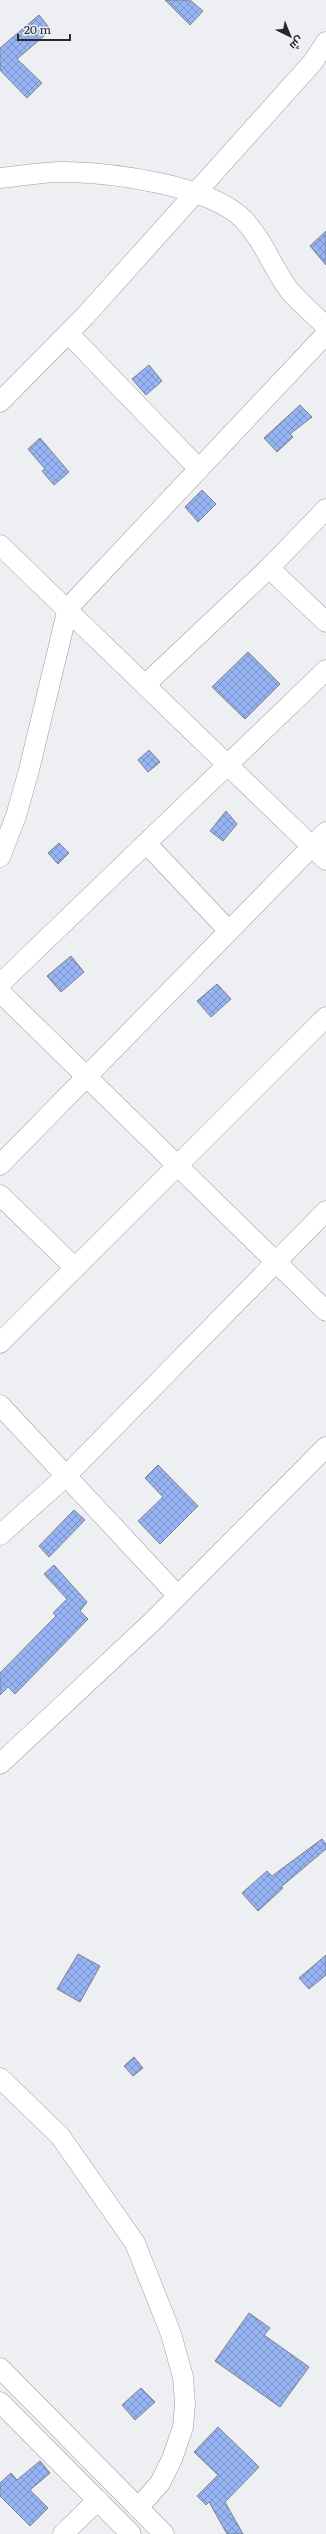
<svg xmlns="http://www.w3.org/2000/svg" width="326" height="2534" viewBox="0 0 326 2534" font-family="Literata,Cairo,serif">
<defs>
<pattern id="building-cross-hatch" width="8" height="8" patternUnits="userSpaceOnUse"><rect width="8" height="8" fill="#96b3f4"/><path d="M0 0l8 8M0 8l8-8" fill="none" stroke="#7a92c6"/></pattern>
</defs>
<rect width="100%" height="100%" fill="#eeeff2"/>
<g fill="url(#building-cross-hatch)" stroke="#808284">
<polygon points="165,0 190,0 203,11 190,25"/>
<polygon points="39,15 51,30 17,59 42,83 27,98 0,70 0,48"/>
<polygon points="326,231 326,265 310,246"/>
<polygon points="149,365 162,381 146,395 132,379"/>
<polygon points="300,405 312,417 290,434 293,437 277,452 264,438"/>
<polygon points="40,438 69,472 54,485 42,471 45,469 28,449"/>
<polygon points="202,490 216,504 198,522 185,507"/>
<polygon points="248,652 280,684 245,719 212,687"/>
<polygon points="149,750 160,762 148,772 138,760"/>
<polygon points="226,811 237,824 223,841 210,831"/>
<polygon points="59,843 69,853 58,864 48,853"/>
<polygon points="71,956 84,972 61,992 47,976"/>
<polygon points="217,984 231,999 211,1017 197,1001"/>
<polygon points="158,1465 198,1506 160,1544 138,1521 163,1497 145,1478"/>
<polygon points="74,1510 85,1520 49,1557 39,1546"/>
<polygon points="54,1565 87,1602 80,1611 88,1619 15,1694 8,1687 0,1695 0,1673 56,1616 53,1613 67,1599 44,1574"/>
<polygon points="322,1839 326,1844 326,1849 281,1887 283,1888 258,1911 242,1893 267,1871 272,1876"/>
<polygon points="78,1954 100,1966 80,2002 57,1989"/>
<polygon points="326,1955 326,1975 309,1989 299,1978"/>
<polygon points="134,2057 143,2068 133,2076 124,2066"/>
<polygon points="249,2313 270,2328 264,2335 309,2367 280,2407 215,2361"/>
<polygon points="141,2388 155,2402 135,2420 122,2405"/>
<polygon points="218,2427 259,2467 225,2502 243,2534 227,2534 209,2502 206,2505 197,2496 218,2475 194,2452"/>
<polygon points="40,2461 50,2473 30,2490 48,2508 30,2526 0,2496 0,2483 11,2473 17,2480"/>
</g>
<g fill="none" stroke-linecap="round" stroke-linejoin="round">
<g stroke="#9b9c9f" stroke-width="21">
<g id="minor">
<path d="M0 178C22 176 45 171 67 172 113 173 209 185 243 219 264 241 272 267 289 290 300 303 314 315 326 326"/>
<polyline points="68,333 199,469"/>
<polyline points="0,402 86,315 313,62 326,42"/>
<polyline points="0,545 326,860"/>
<polyline points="269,568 326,622"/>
<polyline points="146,684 269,568 326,509"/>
<polyline points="146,843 228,930"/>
<polyline points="0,857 16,816 29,770 68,608 326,334"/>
<polyline points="0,984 326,670"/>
<polyline points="0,992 326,1311"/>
<polyline points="0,1165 326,832"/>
<polyline points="0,1195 75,1268"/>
<polyline points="0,1343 326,1017"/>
<polyline points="0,1405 178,1596"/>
<polyline points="0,1535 66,1476 326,1211"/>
<polyline points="0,1764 153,1621 326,1447"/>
<polyline points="0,2078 60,2136 135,2243 171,2334 183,2377 185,2404 183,2427 172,2459 160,2483 138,2508"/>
<polyline points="0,2368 164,2534"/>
<polyline points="0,2402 131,2534"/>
<polyline points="63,2534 98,2500"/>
</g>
</g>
<use href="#minor" stroke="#fff" stroke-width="20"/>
</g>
<g transform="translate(290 36) rotate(137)" stroke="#eeeff2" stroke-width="3" paint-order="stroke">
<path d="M0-3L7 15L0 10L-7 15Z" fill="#28292a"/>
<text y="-6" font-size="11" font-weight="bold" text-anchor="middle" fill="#28292a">ش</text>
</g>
<path d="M18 34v6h52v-6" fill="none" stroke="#28292a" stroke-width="2"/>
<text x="24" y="34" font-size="12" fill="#28292a" stroke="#eeeff2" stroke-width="3" paint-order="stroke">20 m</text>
</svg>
